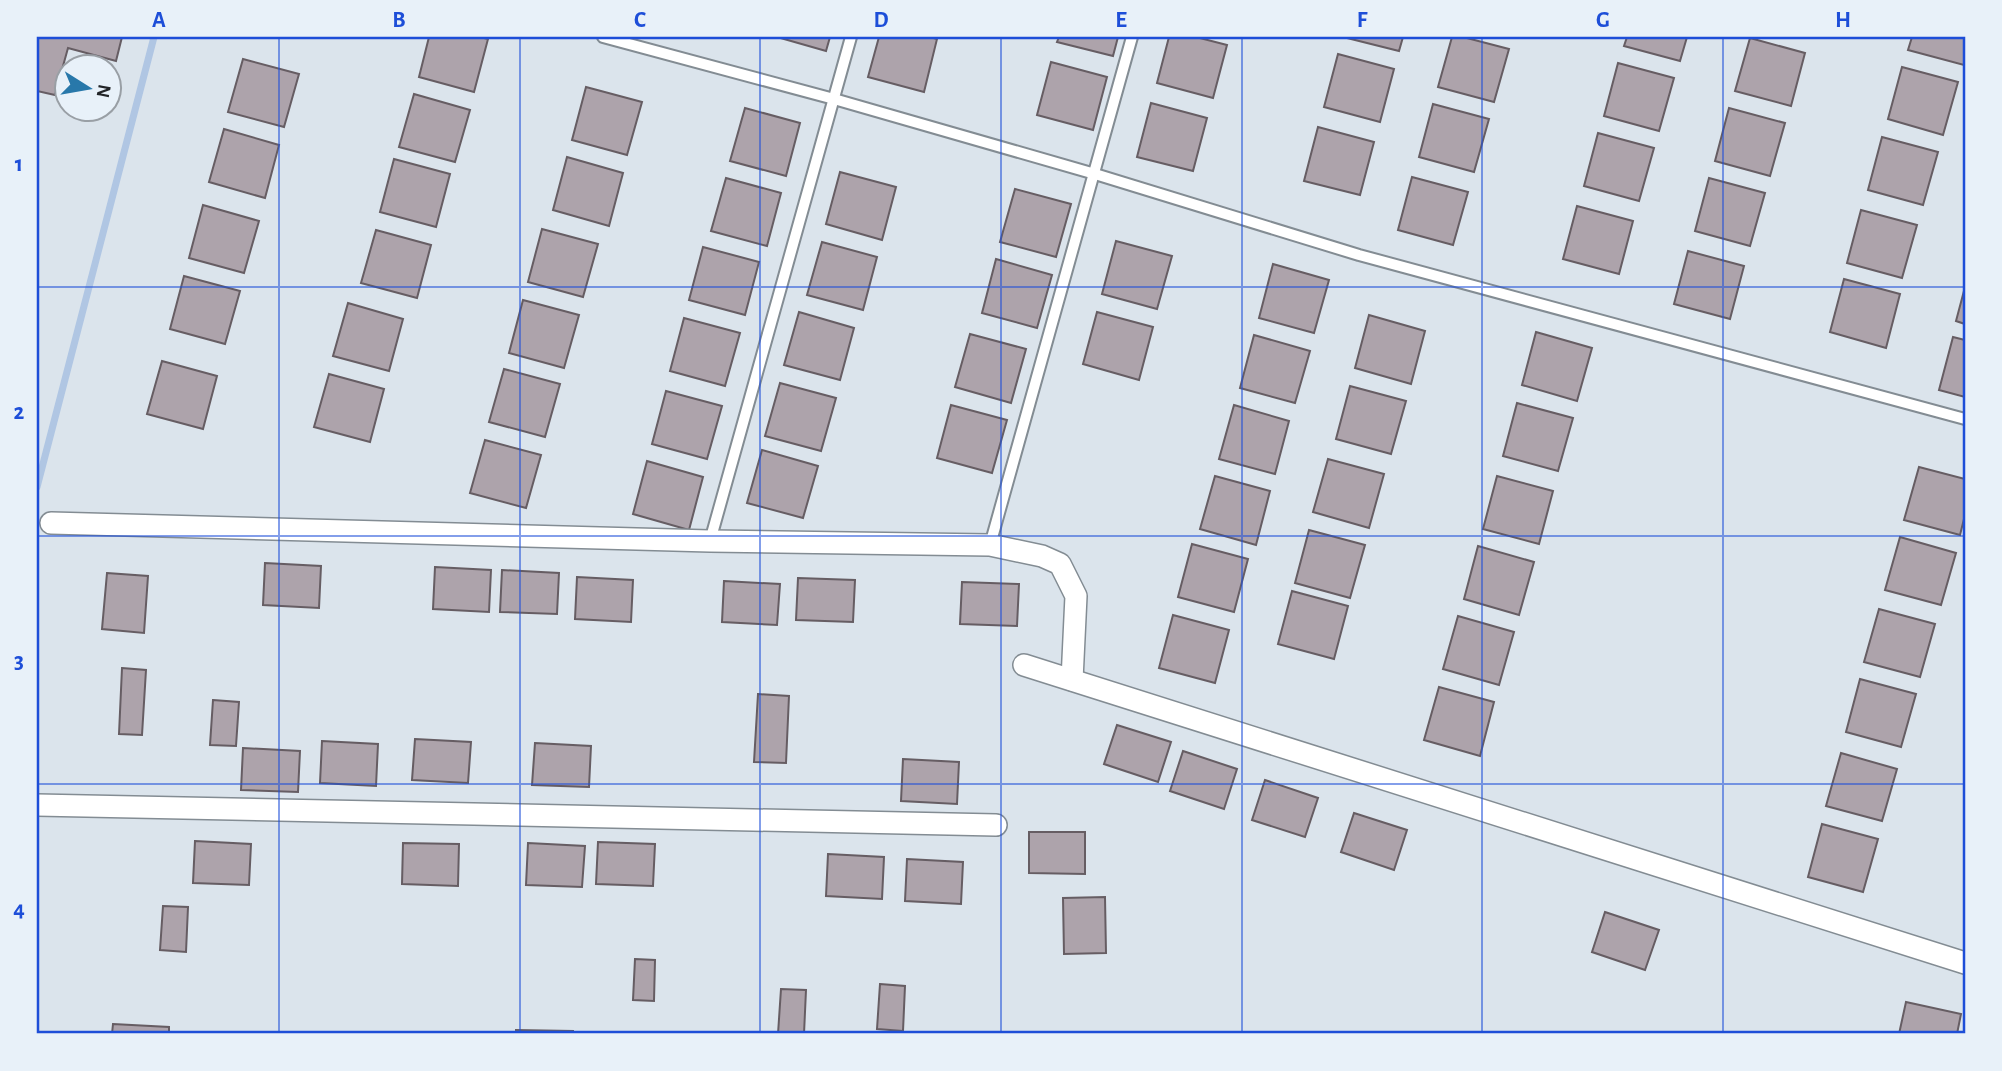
<svg xmlns="http://www.w3.org/2000/svg" width="2002" height="1071" viewBox="0 0 2002 1071" font-family="'Alegreya Sans',sans-serif">
<rect width="100%" height="100%" fill="#dbe4ec"/>
<g fill="none" stroke-linecap="round" stroke-linejoin="round">
<polyline stroke="#b0c6e3" stroke-width="7" points="37,487 154,37"/>
</g>
<g fill="#ada3ab" stroke="#665d63" stroke-width="2">
<polygon points="37,37 122,37 116,61 68,48 55,95 37,91"/>
<polygon points="429,37 480,37 488,39 474,92 419,77"/>
<polygon points="777,37 830,37 826,51"/>
<polygon points="879,37 930,37 937,39 924,92 868,77"/>
<polygon points="1059,37 1118,37 1113,56 1057,42"/>
<polygon points="1169,37 1196,37 1227,45 1213,98 1157,83"/>
<polygon points="1343,37 1403,37 1399,51"/>
<polygon points="1452,37 1463,37 1509,49 1494,102 1438,87"/>
<polygon points="1627,37 1687,37 1680,61 1624,46"/>
<polygon points="1912,37 1965,37 1964,65 1908,50"/>
<polygon points="1750,38 1805,53 1791,106 1735,91"/>
<polygon points="1338,54 1394,69 1380,122 1324,107"/>
<polygon points="243,59 299,74 284,127 228,112"/>
<polygon points="1051,62 1107,77 1093,130 1037,115"/>
<polygon points="1618,63 1674,78 1659,131 1604,116"/>
<polygon points="1902,67 1958,82 1943,135 1888,119"/>
<polygon points="586,87 642,102 627,155 572,140"/>
<polygon points="414,94 470,110 455,162 399,147"/>
<polygon points="1151,103 1207,118 1193,171 1137,157"/>
<polygon points="1433,104 1489,119 1474,172 1419,157"/>
<polygon points="745,108 800,123 786,176 730,161"/>
<polygon points="1729,108 1785,123 1770,176 1715,161"/>
<polygon points="1318,127 1374,142 1360,195 1304,181"/>
<polygon points="224,129 279,145 265,198 209,182"/>
<polygon points="1598,133 1654,148 1639,201 1584,186"/>
<polygon points="1882,137 1938,152 1923,205 1868,190"/>
<polygon points="567,157 623,173 609,226 553,210"/>
<polygon points="394,159 450,174 436,227 380,212"/>
<polygon points="840,172 896,187 882,240 826,224"/>
<polygon points="1412,177 1468,192 1453,245 1398,230"/>
<polygon points="726,178 781,193 767,246 711,231"/>
<polygon points="1709,178 1765,193 1750,246 1695,231"/>
<polygon points="1015,189 1071,204 1056,257 1000,242"/>
<polygon points="203,205 259,221 244,273 189,258"/>
<polygon points="1577,206 1633,221 1619,274 1563,259"/>
<polygon points="1861,210 1917,225 1902,278 1847,263"/>
<polygon points="542,229 598,244 583,297 528,282"/>
<polygon points="376,230 431,245 417,298 361,283"/>
<polygon points="1116,241 1172,256 1157,309 1102,294"/>
<polygon points="822,242 877,257 863,310 807,295"/>
<polygon points="703,247 759,262 745,315 689,300"/>
<polygon points="1688,251 1744,266 1730,319 1674,304"/>
<polygon points="996,259 1052,275 1037,328 982,313"/>
<polygon points="1273,264 1329,280 1314,333 1259,318"/>
<polygon points="184,276 240,291 225,344 170,329"/>
<polygon points="1844,279 1900,294 1886,348 1830,332"/>
<polygon points="1965,287 1965,324 1956,321"/>
<polygon points="523,300 579,315 564,368 509,353"/>
<polygon points="348,303 403,319 389,371 333,356"/>
<polygon points="799,312 854,328 840,380 784,365"/>
<polygon points="1097,312 1153,327 1139,380 1083,364"/>
<polygon points="1369,315 1425,331 1411,384 1355,368"/>
<polygon points="684,318 740,333 725,386 670,371"/>
<polygon points="1536,332 1592,348 1577,401 1522,385"/>
<polygon points="970,334 1026,349 1011,403 955,387"/>
<polygon points="1254,335 1310,351 1295,403 1240,388"/>
<polygon points="1953,337 1965,340 1965,397 1939,390"/>
<polygon points="162,361 217,376 203,429 147,414"/>
<polygon points="504,369 560,384 545,437 489,422"/>
<polygon points="329,374 384,389 370,442 314,427"/>
<polygon points="780,383 836,398 821,451 765,436"/>
<polygon points="1350,386 1406,401 1391,454 1336,439"/>
<polygon points="666,391 722,406 707,459 652,444"/>
<polygon points="1517,403 1573,418 1558,471 1503,456"/>
<polygon points="951,405 1007,420 992,473 937,458"/>
<polygon points="1234,405 1289,421 1275,474 1219,459"/>
<polygon points="485,440 541,455 526,508 470,493"/>
<polygon points="762,450 818,466 803,518 747,503"/>
<polygon points="1328,459 1384,474 1369,528 1313,512"/>
<polygon points="647,461 703,477 689,530 633,514"/>
<polygon points="1919,467 1965,479 1965,515 1960,535 1904,520"/>
<polygon points="1215,476 1270,491 1256,545 1200,529"/>
<polygon points="1497,476 1553,491 1539,544 1483,529"/>
<polygon points="1309,530 1365,545 1350,598 1295,583"/>
<polygon points="1900,537 1956,553 1941,605 1885,590"/>
<polygon points="1192,544 1248,559 1234,612 1178,597"/>
<polygon points="1478,546 1534,562 1519,615 1464,599"/>
<polygon points="265,563 321,566 319,608 263,605"/>
<polygon points="435,567 491,570 489,612 433,609"/>
<polygon points="502,570 559,573 557,614 500,612"/>
<polygon points="107,573 148,576 144,633 102,629"/>
<polygon points="577,577 633,580 631,622 575,619"/>
<polygon points="798,578 855,580 853,622 796,620"/>
<polygon points="724,581 780,584 777,625 722,622"/>
<polygon points="962,582 1019,584 1017,626 960,624"/>
<polygon points="1292,591 1348,606 1334,659 1278,644"/>
<polygon points="1879,609 1935,624 1920,677 1864,662"/>
<polygon points="1173,615 1229,630 1215,683 1159,668"/>
<polygon points="1458,616 1514,632 1499,685 1443,669"/>
<polygon points="122,668 146,670 142,735 119,734"/>
<polygon points="1860,679 1916,694 1901,747 1846,732"/>
<polygon points="1439,687 1494,702 1480,756 1424,740"/>
<polygon points="758,694 789,696 786,763 754,762"/>
<polygon points="213,700 239,702 236,746 210,745"/>
<polygon points="1117,725 1171,742 1158,782 1104,764"/>
<polygon points="415,739 471,742 468,783 412,780"/>
<polygon points="322,741 378,744 376,786 320,783"/>
<polygon points="535,743 591,746 589,787 532,785"/>
<polygon points="243,748 300,751 298,792 241,790"/>
<polygon points="1183,751 1237,769 1224,809 1170,791"/>
<polygon points="1841,753 1897,769 1882,821 1826,806"/>
<polygon points="903,759 959,762 957,804 901,801"/>
<polygon points="1265,780 1318,798 1305,837 1252,820"/>
<polygon points="1354,813 1407,830 1394,870 1341,852"/>
<polygon points="1822,824 1878,839 1863,892 1808,877"/>
<polygon points="1029,832 1085,832 1085,874 1029,873"/>
<polygon points="195,841 251,844 249,885 193,883"/>
<polygon points="598,842 655,844 653,886 596,884"/>
<polygon points="403,843 459,844 458,886 402,884"/>
<polygon points="528,843 585,846 582,887 526,885"/>
<polygon points="828,854 884,857 882,899 826,896"/>
<polygon points="907,859 963,862 961,904 905,901"/>
<polygon points="1105,897 1106,953 1064,954 1063,898"/>
<polygon points="163,906 188,907 186,952 160,950"/>
<polygon points="1605,912 1659,930 1645,970 1592,952"/>
<polygon points="635,959 655,960 654,1001 633,1000"/>
<polygon points="880,984 905,986 903,1031 877,1029"/>
<polygon points="781,989 806,990 804,1034 778,1034"/>
<polygon points="1906,1002 1961,1014 1957,1034 1899,1034"/>
<polygon points="113,1024 169,1027 169,1034 112,1034"/>
<polygon points="516,1030 573,1031 573,1034 516,1034"/>
</g>
<g fill="none" stroke-linecap="round" stroke-linejoin="round">
<g stroke="#838c93" stroke-width="14">
<g id="lane">
<polyline points="603,37 834,99 1095,174 1359,255 1965,419"/>
<polyline points="710,541 851,37"/>
<polyline points="990,545 1132,37"/>
</g>
</g>
<g stroke="#838c93" stroke-width="24">
<g id="street">
<polyline points="51,523 710,541 990,545 1042,556 1060,564 1076,596 1072,680"/>
<polyline points="1024,665 1965,963"/>
<polyline points="37,805 996,825"/>
</g>
</g>
<use href="#lane" stroke="#fff" stroke-width="10"/>
<use href="#street" stroke="#fff" stroke-width="21"/>
</g>
<path fill="none" stroke="#1d4ed8" stroke-width="2" stroke-opacity="0.55" d="M279 37V1034M520 37V1034M760 37V1034M1001 37V1034M1242 37V1034M1482 37V1034M1723 37V1034M37 287H1965M37 536H1965M37 784H1965"/>
<rect width="2002" height="1071" fill="none" stroke="#e8f1f9" stroke-width="77"/>
<g transform="translate(88 88) rotate(101)"><circle r="33" fill="#e8f1f9" stroke="#999fa5" stroke-width="2"/>
<path d="M0-5L12 26L0 18L-12 26Z" fill="#2878aa"/>
<text y="-10" font-size="19" font-weight="bold" text-anchor="middle" fill="#222528">N</text>
</g>
<rect x="38" y="38" width="1926" height="994" fill="none" stroke="#1d4ed8" stroke-width="2.5"/>
<g font-size="23" text-anchor="middle" font-weight="bold" fill="#1d4ed8">
<text x="159" y="27">A</text>
<text x="399" y="27">B</text>
<text x="640" y="27">C</text>
<text x="881" y="27">D</text>
<text x="1121" y="27">E</text>
<text x="1362" y="27">F</text>
<text x="1603" y="27">G</text>
<text x="1843" y="27">H</text>
<text x="19" y="171">1</text>
<text x="19" y="419">2</text>
<text x="19" y="668">3</text>
<text x="19" y="916">4</text>
</g>
</svg>
